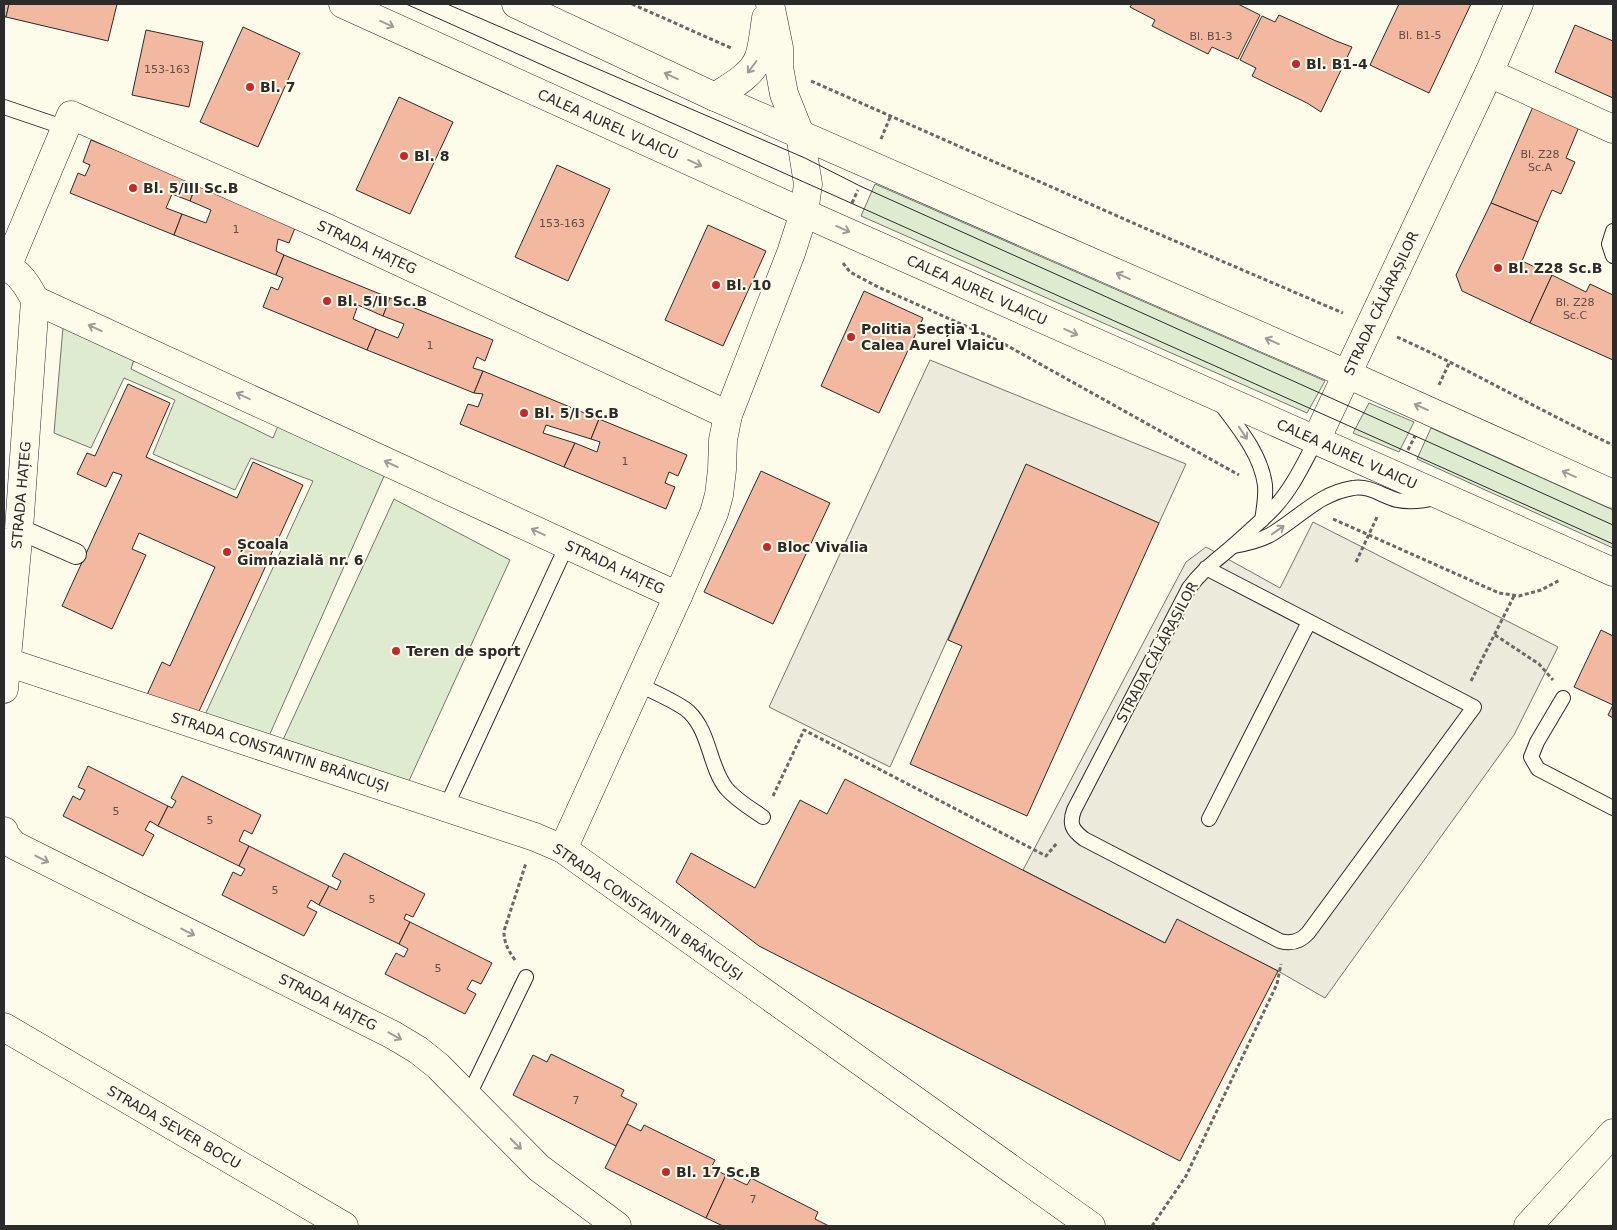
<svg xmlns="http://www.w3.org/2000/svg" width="1617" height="1230" viewBox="0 0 1617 1230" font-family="'DejaVu Sans',sans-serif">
<rect width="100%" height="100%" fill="#fdfbea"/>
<g fill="#deebd1" stroke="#74746e">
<polygon points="875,184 1325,381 1307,413 861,216"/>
<polygon points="63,327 134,359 131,369 273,438 278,426 385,474 269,736 204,717 313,481 251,458 235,490 153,454 175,400 124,378 91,448 54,433"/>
<polygon points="1369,403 1414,422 1399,452 1353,433"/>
<polygon points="1431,428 1613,510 1613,548 1417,459"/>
<polygon points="394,499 510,560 408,783 282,742"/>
</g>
<g fill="#eceadb" stroke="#74746e">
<polygon points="930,360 1186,464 1159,523 1026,465 890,767 769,707"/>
<polygon points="1313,522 1558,647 1514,735 1325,998 1278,971 1177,920 1165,943 1023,870 1186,562 1206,547 1280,588"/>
</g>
<g fill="#f2b8a0" stroke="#2b2b2b">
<polygon points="4,4 9,4 6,17 4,17"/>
<polygon points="9,4 117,4 108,41 6,17"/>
<polygon points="1132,4 1238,4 1260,15 1238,59 1212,47 1208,54 1152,26 1155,20 1130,7"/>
<polygon points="1399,4 1471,4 1429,93 1370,65"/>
<polygon points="1279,15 1336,41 1352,47 1321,112 1307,103 1252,76 1256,68 1240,60 1262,16 1275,22"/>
<polygon points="1575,25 1613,41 1613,98 1555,72"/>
<polygon points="243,27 300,53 258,147 200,122"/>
<polygon points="146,30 203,42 189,107 132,95"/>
<polygon points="399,97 453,122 410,214 356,190"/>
<polygon points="1535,102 1581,122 1566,158 1575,162 1561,194 1552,190 1538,222 1491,203"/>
<polygon points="91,140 197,183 190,201 172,194 166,208 182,214 174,235 70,193 78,173 85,176 90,165 83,162"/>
<polygon points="557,165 610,189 568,281 515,257"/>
<polygon points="197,183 297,223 289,243 278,239 276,251 284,255 276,275 174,235 182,214 206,223 211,210 190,201"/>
<polygon points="1491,203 1538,222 1522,261 1552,275 1530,323 1462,291 1456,275"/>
<polygon points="708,225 766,251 723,346 665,320"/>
<polygon points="284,255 390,298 383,316 358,305 353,319 376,329 367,350 263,307 271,287 278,290 283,278 276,275"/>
<polygon points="1552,275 1586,292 1590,284 1613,295 1613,360 1530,323"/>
<polygon points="864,291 923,318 879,413 821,386"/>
<polygon points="390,298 493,340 485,361 477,357 473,368 483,371 474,393 367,350 376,329 398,338 404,324 383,316"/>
<polygon points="483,371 599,419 591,439 546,425 543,433 575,443 564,467 460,424 468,404 478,407 483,394 474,393"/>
<polygon points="128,384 170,403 146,457 237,498 253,462 303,485 195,720 146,697 162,662 170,666 215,567 139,533 132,549 146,555 112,629 62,606 122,475 113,472 106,487 77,474 87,453 95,456"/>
<polygon points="599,419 687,455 678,476 669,472 665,483 675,487 666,509 564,467 575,443 597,452 600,442 591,439"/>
<polygon points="1026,464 1159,523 1027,816 910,764 962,646 948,640"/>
<polygon points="761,471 830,503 773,624 704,592"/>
<polygon points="1601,630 1613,636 1613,718 1608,715 1613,705 1574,687"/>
<polygon points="88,766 168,806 158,826 150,821 145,830 154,835 143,856 63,816 73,796 80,800 85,790 78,787"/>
<polygon points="182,776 261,815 252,834 244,830 239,841 249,846 239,866 158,826 168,806 172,808 176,801 171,798"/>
<polygon points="845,779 1165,943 1177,919 1278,971 1180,1161 759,946 676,882 691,853 755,888 800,800 827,814"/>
<polygon points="249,846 329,886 319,905 311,900 307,907 317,912 304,936 222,895 233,872 241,876 245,869 239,866"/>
<polygon points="344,853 425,894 413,917 406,914 404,919 410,922 399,944 319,905 329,886 337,890 341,881 332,876"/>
<polygon points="410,922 492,963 481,984 472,980 467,989 476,994 465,1014 385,974 396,953 404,957 408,949 399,944"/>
<polygon points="551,1054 624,1090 621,1096 637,1104 616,1146 513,1095 533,1055 547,1062"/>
<polygon points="627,1124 641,1131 644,1125 715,1160 711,1168 726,1175 706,1218 605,1168"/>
<polygon points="726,1175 747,1185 751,1178 818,1212 815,1219 829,1226 723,1226 706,1218"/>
</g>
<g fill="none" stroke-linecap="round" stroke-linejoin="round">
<g stroke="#2b2b2b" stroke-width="16">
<g id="service">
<polyline points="4,107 57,125 67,118"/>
<polyline points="1613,231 1609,244 1613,256"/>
<path d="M1220 403C1238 427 1261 454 1265 485 1266 497 1264 508 1262 520"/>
<path d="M1233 546C1246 544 1259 541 1270 535 1298 519 1319 493 1353 488 1369 485 1382 496 1397 500 1411 503 1424 501 1438 497"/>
<path d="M1206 568 1474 707 1308 933C1300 942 1291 944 1280 941L1084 839C1072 830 1069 824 1074 810L1189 588C1204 568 1216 561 1234 545 1246 534 1259 523 1271 511 1291 491 1303 465 1316 440"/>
<path d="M638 684C651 691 680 703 689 712 710 732 709 766 726 788 736 800 750 808 763 817"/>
<polyline points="1563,698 1537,742 1531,757 1538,769 1613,808"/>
<polyline points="446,807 567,545"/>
<polyline points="1209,819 1309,622"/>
<polyline points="468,1097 526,977"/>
</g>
</g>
<g stroke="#2b2b2b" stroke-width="22">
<polyline id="pedestrian" points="19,529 76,554"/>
</g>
<g stroke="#2b2b2b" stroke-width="29">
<g id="minor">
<polyline points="770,4 779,48 779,67 784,94 800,134"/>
<polyline points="1489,73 1613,129"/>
<path d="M715 97C731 86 752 76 759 57 763 45 764 30 766 18"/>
<path d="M4 266C19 271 28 286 35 300L19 529 4 689"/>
<polyline points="7,267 71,115 325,227 728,415"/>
<polyline points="35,300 678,596"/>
<polyline points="1316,440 1489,73 1519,4"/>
<polyline points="4,661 535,837 563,849"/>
<polyline points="4,831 5,835 14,845 393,1035 418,1050 438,1066 539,1168 617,1226"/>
<polyline points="4,1027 344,1226"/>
<polyline points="1528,1226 1613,1133"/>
</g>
</g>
<g stroke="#2b2b2b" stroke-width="29">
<polyline id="tertiary" points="800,134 808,184 804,213 791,253 728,415 723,440 722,470 719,495 714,513 678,596 563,849 1091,1226"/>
</g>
<g stroke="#2b2b2b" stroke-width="29">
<g id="primary">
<polyline points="343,4 804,213 1613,572"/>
<polyline points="516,4 715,97 1347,374 1613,494"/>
</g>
</g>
<g stroke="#6a6964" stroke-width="3" stroke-dasharray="4 2.5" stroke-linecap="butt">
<polyline points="632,4 731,48"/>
<polyline points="811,81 1140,226 1343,313"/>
<polyline points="881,139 891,115"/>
<polyline points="852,203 858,190"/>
<polyline points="843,263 850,272 878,287 997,340 1239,475"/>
<path d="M1397 337C1471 370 1540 411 1613 445"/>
<polyline points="1439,385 1450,361"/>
<polyline points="1408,450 1415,436"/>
<polyline points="1333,519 1499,593 1519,596 1541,590 1560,580"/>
<polyline points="1356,562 1378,515"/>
<polyline points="1495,635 1539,664 1553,680"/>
<polyline points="1471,681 1514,596"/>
<polyline points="773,796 804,730 1046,856 1057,843"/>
<path d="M515 960C508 950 504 943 504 931L526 863"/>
<polyline points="1152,1226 1186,1176 1277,984 1281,964"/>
</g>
<use href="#service" stroke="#fdfbea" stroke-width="14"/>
<use href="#pedestrian" stroke="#fdfbea" stroke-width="20"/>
<use href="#minor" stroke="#fdfbea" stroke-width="28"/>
<use href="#tertiary" stroke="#fdfbea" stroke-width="28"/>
<use href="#primary" stroke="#fdfbea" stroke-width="28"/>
<g stroke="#2b2b2b" stroke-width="1">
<polyline points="406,4 1613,544"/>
<polyline points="447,4 805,158 860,186 1613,525"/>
</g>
</g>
<defs><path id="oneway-shaft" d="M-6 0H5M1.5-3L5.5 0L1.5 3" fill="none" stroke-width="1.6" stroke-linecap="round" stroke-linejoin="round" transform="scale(1.25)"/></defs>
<g stroke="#9e9d94">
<use href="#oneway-shaft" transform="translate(387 24) rotate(24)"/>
<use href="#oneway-shaft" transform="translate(752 67) rotate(127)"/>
<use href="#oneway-shaft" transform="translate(671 76) rotate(-155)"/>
<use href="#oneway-shaft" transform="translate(695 163) rotate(24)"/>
<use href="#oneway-shaft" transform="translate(843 229) rotate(24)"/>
<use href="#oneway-shaft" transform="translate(1123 276) rotate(-156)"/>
<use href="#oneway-shaft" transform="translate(95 328) rotate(-155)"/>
<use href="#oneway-shaft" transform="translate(1071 332) rotate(24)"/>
<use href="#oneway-shaft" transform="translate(1272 341) rotate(-156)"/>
<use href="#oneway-shaft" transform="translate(243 396) rotate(-155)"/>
<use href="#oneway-shaft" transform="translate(1421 407) rotate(-156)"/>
<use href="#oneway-shaft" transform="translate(1243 433) rotate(56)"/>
<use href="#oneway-shaft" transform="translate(391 464) rotate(-155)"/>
<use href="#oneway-shaft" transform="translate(1569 474) rotate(-156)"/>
<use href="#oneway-shaft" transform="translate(1278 530) rotate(-35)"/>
<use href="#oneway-shaft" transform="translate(538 532) rotate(-155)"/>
<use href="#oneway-shaft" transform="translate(42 859) rotate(27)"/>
<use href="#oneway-shaft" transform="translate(188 932) rotate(27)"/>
<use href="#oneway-shaft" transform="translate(395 1036) rotate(29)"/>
<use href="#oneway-shaft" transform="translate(516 1144) rotate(45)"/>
</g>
<g fill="#c62828" stroke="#fdfbea" stroke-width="2">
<circle cx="1296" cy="64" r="5"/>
<circle cx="250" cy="87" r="5"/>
<circle cx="404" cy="156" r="5"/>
<circle cx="133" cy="188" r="5"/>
<circle cx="1498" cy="268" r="5"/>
<circle cx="716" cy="285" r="5"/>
<circle cx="327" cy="301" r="5"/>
<circle cx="851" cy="337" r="5"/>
<circle cx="524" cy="413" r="5"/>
<circle cx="767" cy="547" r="5"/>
<circle cx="227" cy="552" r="5"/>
<circle cx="396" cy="651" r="5"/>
<circle cx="666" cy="1172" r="5"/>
</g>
<g text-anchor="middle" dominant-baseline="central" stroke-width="4" stroke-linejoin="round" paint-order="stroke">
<g font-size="11" fill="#5d4e48">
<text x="1420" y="35">Bl. B1-5</text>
<text x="1211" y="36">Bl. B1-3</text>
<text x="167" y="69">153-163</text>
<text x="1540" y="154">Bl. Z28<tspan x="1540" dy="13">Sc.A</tspan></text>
<text x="562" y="223">153-163</text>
<text x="236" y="229">1</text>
<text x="1575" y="302">Bl. Z28<tspan x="1575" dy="13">Sc.C</tspan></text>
<text x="430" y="345">1</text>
<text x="625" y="461">1</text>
<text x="116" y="811">5</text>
<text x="210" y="820">5</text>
<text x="275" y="890">5</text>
<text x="372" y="899">5</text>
<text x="438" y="968">5</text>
<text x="576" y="1100">7</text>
<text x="753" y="1199">7</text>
</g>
<g font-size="14" font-weight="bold" fill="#2b2b2b" stroke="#fdfbea" text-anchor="start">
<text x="1306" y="64">Bl. B1-4</text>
<text x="260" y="87">Bl. 7</text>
<text x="414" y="156">Bl. 8</text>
<text x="143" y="188">Bl. 5/III Sc.B</text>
<text x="1508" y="268">Bl. Z28 Sc.B</text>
<text x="726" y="285">Bl. 10</text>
<text x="337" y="301">Bl. 5/II Sc.B</text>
<text x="861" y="329">Politia Secția 1<tspan x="861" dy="16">Calea Aurel Vlaicu</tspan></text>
<text x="534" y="413">Bl. 5/I Sc.B</text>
<text x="237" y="544">Școala<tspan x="237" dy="16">Gimnazială nr. 6</tspan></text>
<text x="777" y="547">Bloc Vivalia</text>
<text x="406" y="651">Teren de sport</text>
<text x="676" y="1172">Bl. 17 Sc.B</text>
</g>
<g font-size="14" fill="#2b2b2b" stroke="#fdfbea">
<text transform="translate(608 124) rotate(24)">CALEA AUREL VLAICU</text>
<text transform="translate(367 247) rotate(25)">STRADA HAȚEG</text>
<text transform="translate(977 290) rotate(24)">CALEA AUREL VLAICU</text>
<text transform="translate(1381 303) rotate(-65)">STRADA CĂLĂRAȘILOR</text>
<text transform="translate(1347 454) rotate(24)">CALEA AUREL VLAICU</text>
<text transform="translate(21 495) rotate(-85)">STRADA HAȚEG</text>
<text transform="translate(615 567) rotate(25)">STRADA HAȚEG</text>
<text transform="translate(1157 652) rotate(-62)">STRADA CĂLĂRAȘILOR</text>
<text transform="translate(280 752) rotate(18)">STRADA CONSTANTIN BRÂNCUȘI</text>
<text transform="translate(648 912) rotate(35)">STRADA CONSTANTIN BRÂNCUȘI</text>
<text transform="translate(328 1002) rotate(27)">STRADA HAȚEG</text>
<text transform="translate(174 1127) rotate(30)">STRADA SEVER BOCU</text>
</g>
</g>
<rect width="1617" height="1230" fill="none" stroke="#2b2b2b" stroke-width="10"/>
</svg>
